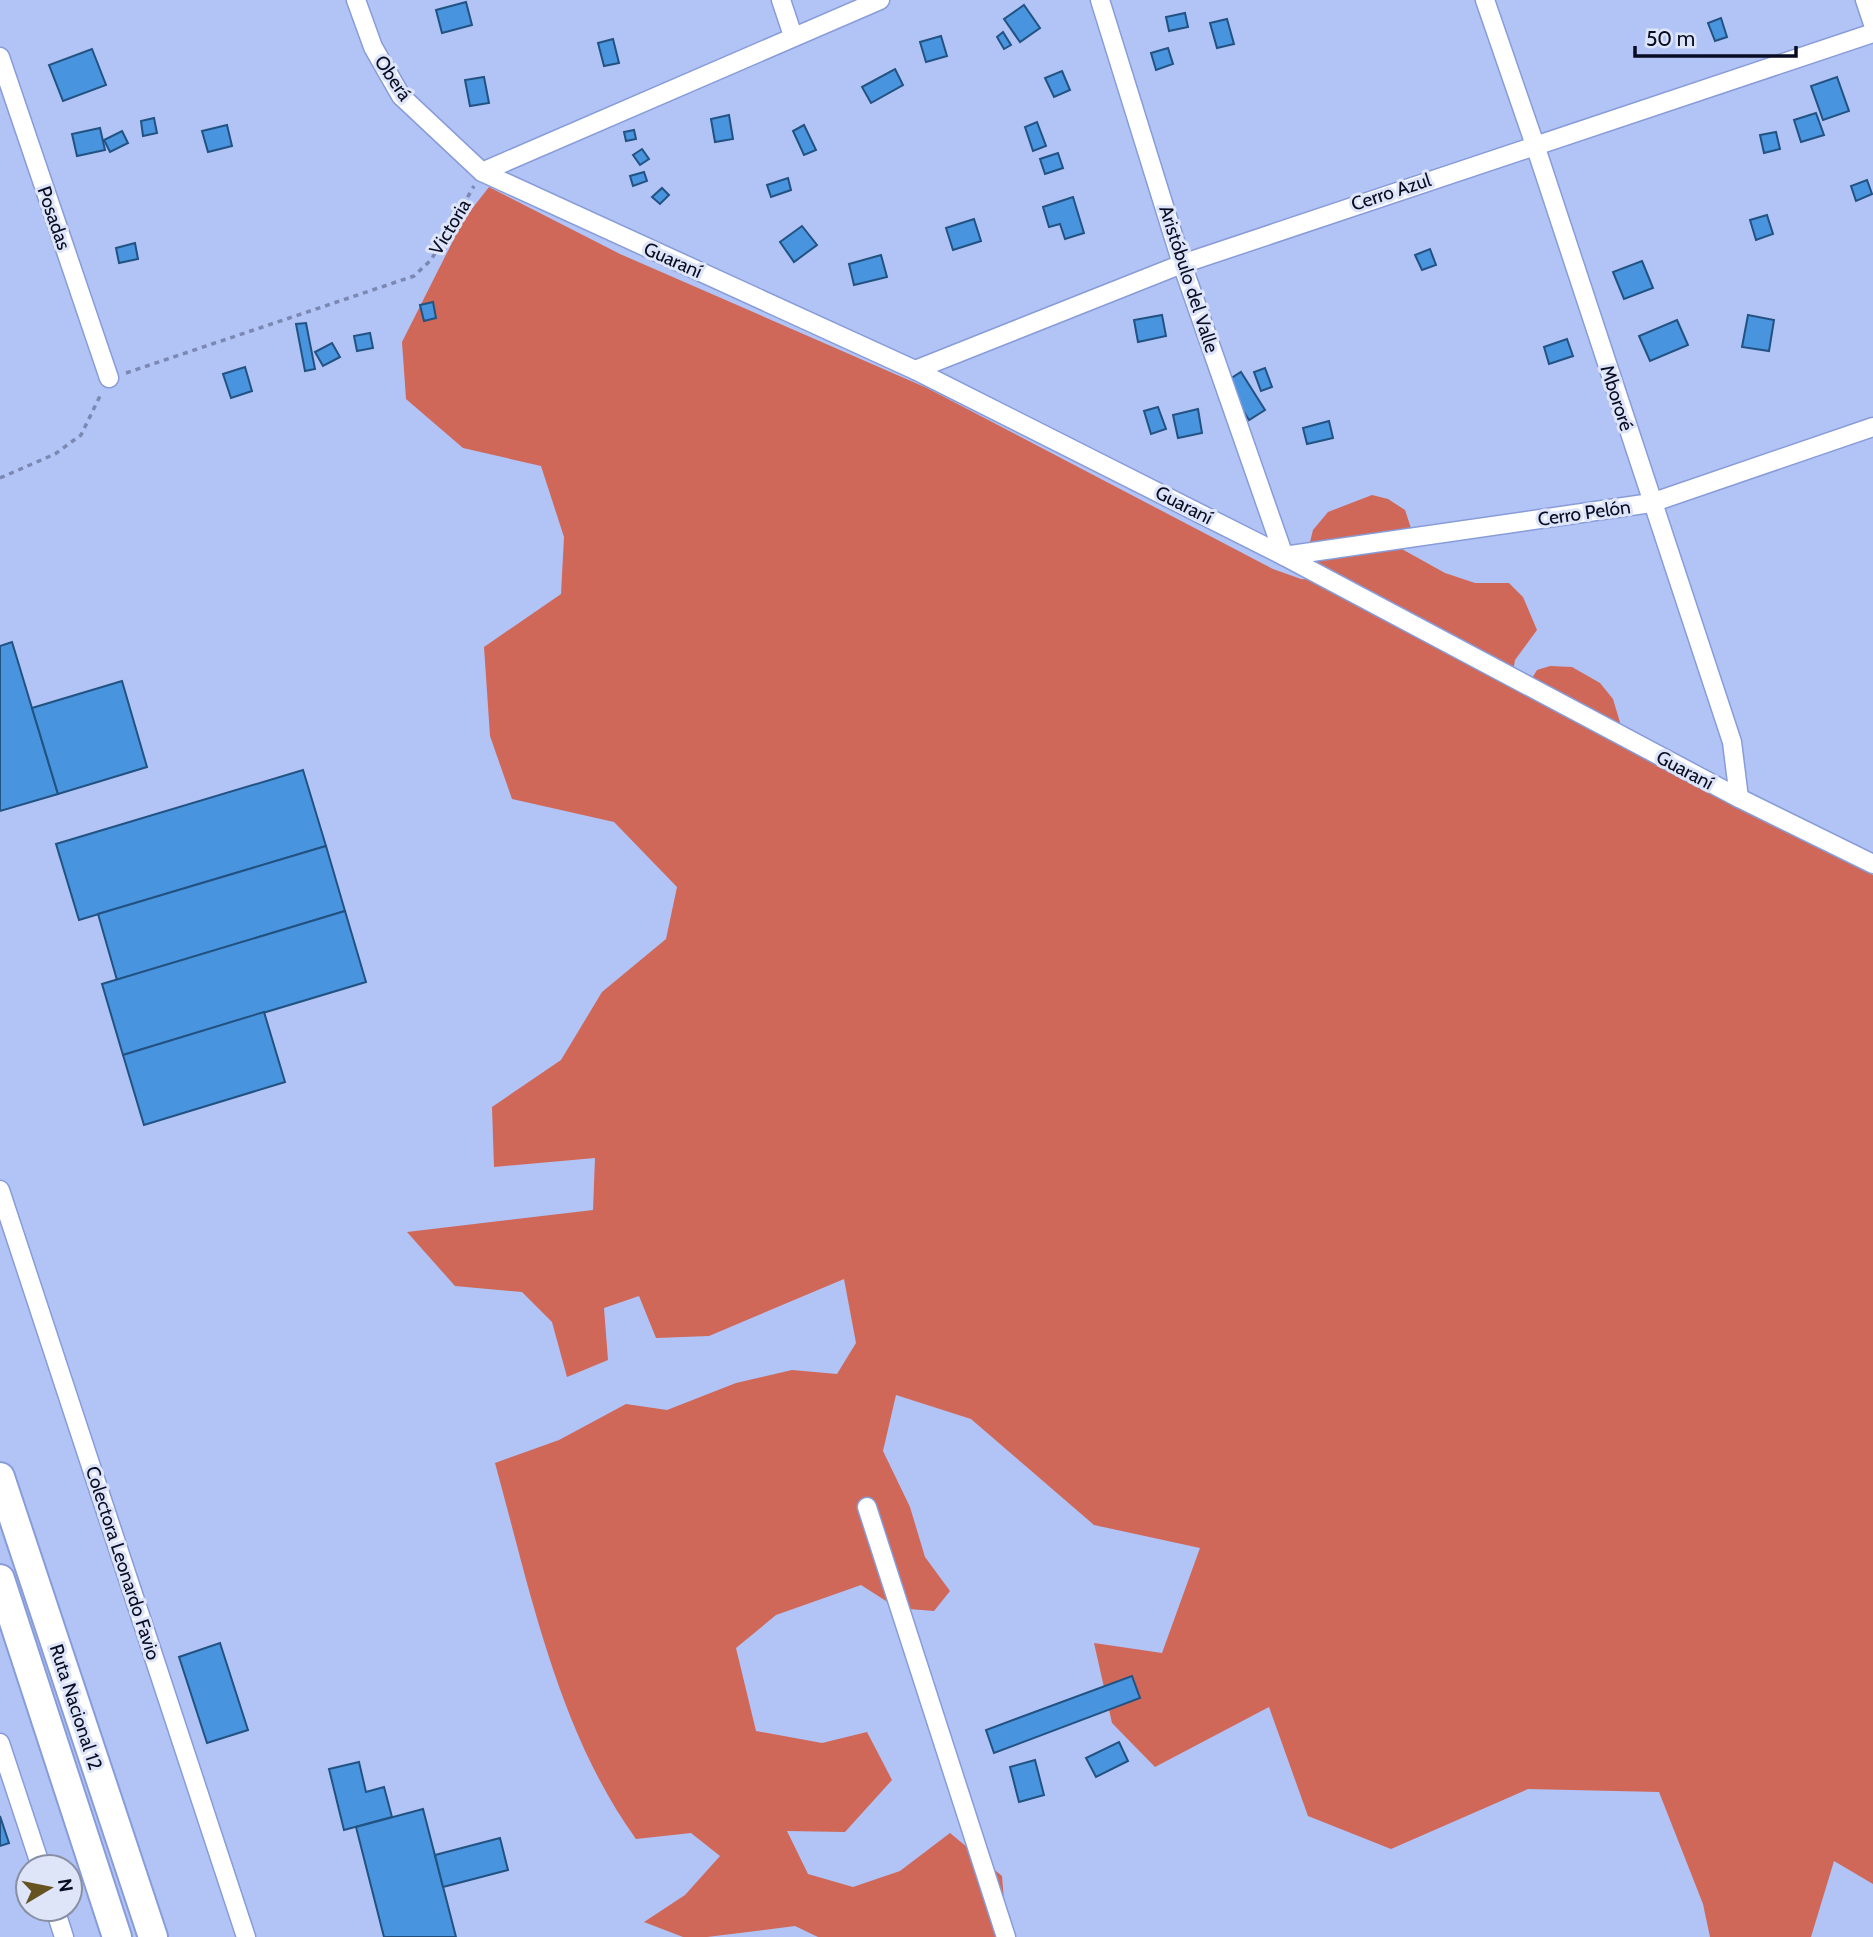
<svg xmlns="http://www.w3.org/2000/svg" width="1873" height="1937" viewBox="0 0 1873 1937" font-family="Cabin,sans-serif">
<rect width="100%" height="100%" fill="#b2c3f6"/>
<path fill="#cf6859" d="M489 187 620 254 927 388 1273 569 1301 579 1316 580 1318 565 1308 550 1313 530 1328 512 1372 495 1388 499 1405 510 1411 528 1400 548 1445 573 1475 583H1509L1523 597 1537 630 1515 660 1512 677 1529 683 1537 670 1550 666 1572 667 1600 683 1613 699 1622 729 1644 755 1680 777 1873 875V1884L1834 1861 1811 1937H1710L1703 1904 1659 1792 1528 1789 1391 1849 1308 1816 1269 1707 1155 1767 1112 1723 1094 1643 1162 1653 1200 1548 1094 1525 971 1419 896 1395 883 1451 910 1507 925 1557 950 1591 934 1611 897 1608 861 1585 776 1615 736 1648 756 1731 822 1743 867 1732 892 1780 845 1832 787 1831 808 1874 853 1887 900 1871 950 1833 1002 1876 1007 1937H818L795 1926 707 1937H683L644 1922 685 1895 720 1856 691 1833 636 1839C558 1731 530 1590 495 1463L559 1440 626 1404 667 1410 736 1383 792 1370 837 1374 856 1343 844 1279 709 1336 656 1338 639 1296 604 1308 608 1360 567 1377 552 1322 522 1292 455 1286 407 1232 593 1210 595 1158 494 1167 492 1107 561 1060 602 992 666 939 677 887 614 822 512 799 490 736 484 647 561 594 564 537 541 466 463 448 406 399 402 342 464 219Z"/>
<g fill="#4994de" stroke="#225281" stroke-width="2">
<polygon points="466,2 472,25 442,33 436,10"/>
<polygon points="1024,5 1040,28 1020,42 1004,19"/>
<polygon points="1185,13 1188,27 1169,31 1166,17"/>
<polygon points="1721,18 1727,37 1715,41 1708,23"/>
<polygon points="1227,19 1234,44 1217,48 1210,23"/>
<polygon points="1003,32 1011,45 1004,49 997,37"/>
<polygon points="941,36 947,56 926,62 920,42"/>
<polygon points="613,39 619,63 604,66 598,43"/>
<polygon points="1168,48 1173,64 1156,70 1151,53"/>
<polygon points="92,49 106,85 63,101 49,65"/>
<polygon points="895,69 903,85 871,103 862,87"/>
<polygon points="1062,71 1070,90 1054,97 1045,78"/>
<polygon points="484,77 489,103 470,106 465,80"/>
<polygon points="1837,77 1849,111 1823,120 1811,86"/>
<polygon points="1816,113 1824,135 1801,142 1794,120"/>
<polygon points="729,115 733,139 715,142 711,119"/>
<polygon points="154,118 157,133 143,136 141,121"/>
<polygon points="1037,122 1046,146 1033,151 1025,127"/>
<polygon points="227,125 232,146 208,152 202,131"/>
<polygon points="804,125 816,150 804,155 793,131"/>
<polygon points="100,128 105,150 77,156 72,134"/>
<polygon points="634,130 636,139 626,141 624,132"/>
<polygon points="122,131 128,143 110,152 104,140"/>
<polygon points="1776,132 1780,149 1764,153 1760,135"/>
<polygon points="642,149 649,159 640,165 633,155"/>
<polygon points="1058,153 1063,168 1045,174 1040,159"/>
<polygon points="644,172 647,181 633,186 630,176"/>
<polygon points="788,178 791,190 771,197 767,185"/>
<polygon points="1867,180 1872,194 1856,201 1851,186"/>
<polygon points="662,188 669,195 660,204 652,197"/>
<polygon points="1073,197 1084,233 1065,239 1060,224 1049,227 1043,207"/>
<polygon points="1767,215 1773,234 1756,240 1750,220"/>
<polygon points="974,219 981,241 953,250 946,228"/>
<polygon points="802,226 817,245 794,262 780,242"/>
<polygon points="135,243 138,259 119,263 116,248"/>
<polygon points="1430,249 1436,265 1422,270 1415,255"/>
<polygon points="881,255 887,277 854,285 849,264"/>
<polygon points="1642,261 1653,288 1624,299 1613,272"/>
<polygon points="433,302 436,318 424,321 420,305"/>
<polygon points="1162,315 1166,336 1138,342 1134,320"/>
<polygon points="1748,315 1774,320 1769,351 1742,347"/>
<polygon points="1677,320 1688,345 1650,361 1639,336"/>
<polygon points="306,323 315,369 305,371 296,324"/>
<polygon points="370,333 373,348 357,351 354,336"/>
<polygon points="1567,339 1573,356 1549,364 1544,347"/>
<polygon points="332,343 340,357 323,366 315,352"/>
<polygon points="245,367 252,391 231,398 223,374"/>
<polygon points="1265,368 1272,387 1261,391 1254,372"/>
<polygon points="1241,372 1265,410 1249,420 1225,382"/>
<polygon points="1158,407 1166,429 1151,434 1144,411"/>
<polygon points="1198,409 1202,433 1178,438 1173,415"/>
<polygon points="1329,421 1333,438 1307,444 1303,428"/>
<polygon points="12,642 58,794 0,811 0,646"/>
<polygon points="122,681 147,767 58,794 32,708"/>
<polygon points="303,770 326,846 79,920 56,844"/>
<polygon points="326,846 345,911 117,980 98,914"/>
<polygon points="345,911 366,982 123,1055 102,984"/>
<polygon points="264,1012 285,1082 144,1125 123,1055"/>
<polygon points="220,1643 248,1730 207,1743 179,1657"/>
<polygon points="1132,1676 1140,1698 994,1753 986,1730"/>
<polygon points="1119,1742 1128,1761 1096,1777 1086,1758"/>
<polygon points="1035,1760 1044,1795 1019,1802 1010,1767"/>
<polygon points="359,1762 366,1792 384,1787 392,1817 344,1830 329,1769"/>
<polygon points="423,1809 456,1937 384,1937 356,1827"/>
<polygon points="0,1816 9,1843 0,1846"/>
<polygon points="500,1838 508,1870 443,1887 435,1855"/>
</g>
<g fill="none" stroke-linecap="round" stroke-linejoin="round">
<g stroke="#889cd9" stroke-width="21">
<g id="minor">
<polyline points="356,0 373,47 401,96 482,172 915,370 1284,556 1739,798 1873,864"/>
<polyline points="781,0 793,36"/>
<polyline points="1100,0 1182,264 1284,556"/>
<polyline points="1485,0 1535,145 1732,742 1739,798"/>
<polyline points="1865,0 1873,24"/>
<polyline points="0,57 109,378"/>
<polyline points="482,172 880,0"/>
<polyline points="915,370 1182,264 1873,33"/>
<polyline points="1284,556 1651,503 1873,427"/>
<polyline points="0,1190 246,1937"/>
<polyline points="867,1507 1006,1937"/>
<polyline points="0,1743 41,1867"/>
<polyline points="55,1909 64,1937"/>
</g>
</g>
<g stroke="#889cd9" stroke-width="32">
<g id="trunk">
<polyline points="0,1477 153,1937"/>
<polyline points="0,1579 117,1937"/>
</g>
</g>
<g stroke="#7b88b1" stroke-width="3.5" stroke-dasharray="5 5" stroke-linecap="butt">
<polyline points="126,373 414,276 431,260 474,186"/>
<polyline points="0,478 55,454 81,435 101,394"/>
</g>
<use href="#minor" stroke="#fff" stroke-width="18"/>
<use href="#trunk" stroke="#fff" stroke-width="28"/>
</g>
<g text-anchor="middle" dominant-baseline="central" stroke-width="6" stroke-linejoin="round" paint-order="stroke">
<g font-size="19" fill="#080d23" stroke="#dee5f9">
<text transform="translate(393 78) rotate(56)">Oberá</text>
<text transform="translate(1391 192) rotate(-18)">Cerro Azul</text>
<text transform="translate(54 218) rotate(71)">Posadas</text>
<text transform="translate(450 227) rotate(-59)">Victoria</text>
<text transform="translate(673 260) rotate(24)">Guaraní</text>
<text transform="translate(1189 279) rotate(72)">Aristóbulo del Valle</text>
<text transform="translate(1617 398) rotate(72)">Mbororé</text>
<text transform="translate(1184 505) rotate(27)">Guaraní</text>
<text transform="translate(1584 513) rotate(-8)">Cerro Pelón</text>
<text transform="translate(1685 770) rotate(28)">Guaraní</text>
<text transform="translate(123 1563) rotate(72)">Colectora Leonardo Favio</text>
<text transform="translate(76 1707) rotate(72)">Ruta Nacional 12</text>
</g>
</g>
<g transform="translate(49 1888) rotate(80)"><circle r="33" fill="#dee5f9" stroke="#888fa3" stroke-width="2"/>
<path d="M0-5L12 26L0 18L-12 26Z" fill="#655421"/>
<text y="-10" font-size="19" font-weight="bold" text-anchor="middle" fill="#080d23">N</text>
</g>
<path d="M1635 46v10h161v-10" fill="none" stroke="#080d23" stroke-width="3.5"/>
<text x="1646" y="46" font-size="21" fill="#080d23" stroke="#dee5f9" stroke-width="5" paint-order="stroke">50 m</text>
</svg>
